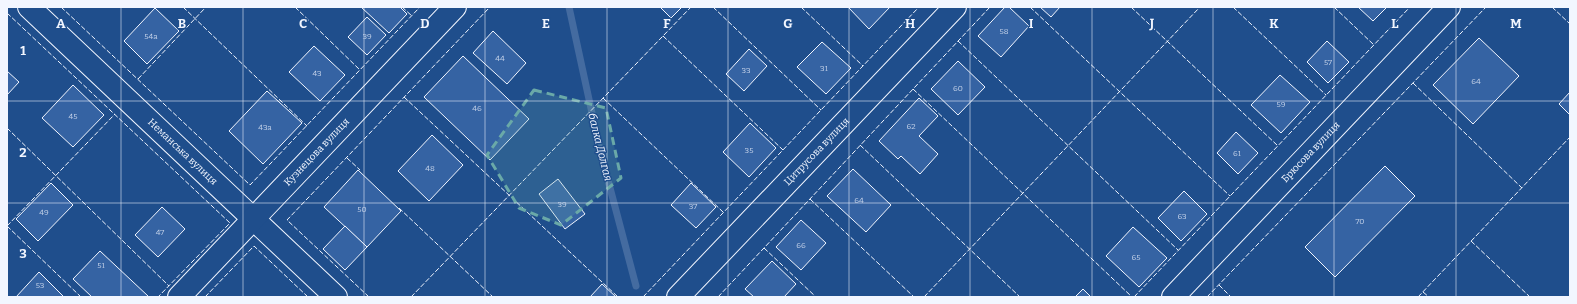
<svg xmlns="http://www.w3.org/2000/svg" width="1577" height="304" viewBox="0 0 1577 304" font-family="Bitter,serif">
<rect width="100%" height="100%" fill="#1f4e8c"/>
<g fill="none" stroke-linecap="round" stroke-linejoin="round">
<polyline stroke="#446ba0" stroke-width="7" points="569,7 600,150 636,286"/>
</g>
<g fill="#3563a3" stroke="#f2f6ff">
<polygon points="361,7 400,7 407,14 389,33"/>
<polygon points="660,7 682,7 671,18"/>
<polygon points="848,7 890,7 869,29"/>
<polygon points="1005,7 1009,7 1029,26 1001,57 978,36"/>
<polygon points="1040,7 1060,7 1051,17"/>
<polygon points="1358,7 1387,7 1373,21"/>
<polygon points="155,8 179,31 147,64 124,41"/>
<polygon points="367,17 386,35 367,55 348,37"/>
<polygon points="493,31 526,63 507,84 473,53"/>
<polygon points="1479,38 1519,76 1473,124 1433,85"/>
<polygon points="1327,41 1349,62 1328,83 1307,62"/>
<polygon points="822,42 851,68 826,94 797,67"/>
<polygon points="314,46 345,75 320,101 289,72"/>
<polygon points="749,49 767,66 744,91 726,74"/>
<polygon points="463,56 529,119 490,160 424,97"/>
<polygon points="958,61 985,87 958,115 931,89"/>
<polygon points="7,71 19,82 7,95"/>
<polygon points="1280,75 1310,102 1281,133 1251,105"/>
<polygon points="73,85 104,115 73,147 42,118"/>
<polygon points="267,91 302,123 263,164 229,131"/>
<polygon points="1570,92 1570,115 1559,104"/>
<polygon points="919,98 938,116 919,136 938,154 920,174 901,156 898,159 879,141"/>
<polygon points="750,123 776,148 749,177 723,152"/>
<polygon points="1236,132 1258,153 1238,174 1217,153"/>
<polygon points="432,135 463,165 429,201 398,171"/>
<polygon points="1385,166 1415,196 1335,277 1305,247"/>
<polygon points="853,169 891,205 866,232 827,196"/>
<polygon points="358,170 401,211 367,247 324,207"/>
<polygon points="558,179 585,214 565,229 539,194"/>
<polygon points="51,183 73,205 38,241 16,219"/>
<polygon points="691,183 716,207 696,228 671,205"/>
<polygon points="1184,191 1207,214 1181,241 1158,218"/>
<polygon points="162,207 185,229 158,257 135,235"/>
<polygon points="801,220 826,243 801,270 776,247"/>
<polygon points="345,226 367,247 345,270 323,249"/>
<polygon points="1133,227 1167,258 1139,287 1106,256"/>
<polygon points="100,251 148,296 147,297 92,297 73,279"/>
<polygon points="772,261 796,284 784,297 754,297 745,289"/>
<polygon points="39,272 64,297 16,297"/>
<polygon points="602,284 616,297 590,297"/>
<polygon points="1083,289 1091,297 1075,297"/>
</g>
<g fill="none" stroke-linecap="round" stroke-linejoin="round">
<g stroke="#f2f6ff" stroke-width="24">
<g id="minor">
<path id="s1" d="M29 7 336 297"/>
<path id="s2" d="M179 297 455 7"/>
<path id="s3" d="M678 297 955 7"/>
<path id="s4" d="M1173 297 1449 7"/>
</g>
</g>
<use href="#minor" stroke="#1f4e8c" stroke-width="22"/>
<g stroke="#f2f6ff" stroke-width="1" stroke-dasharray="5 2" stroke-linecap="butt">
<polyline points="61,7 250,185 420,7"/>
<polyline points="183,7 307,126"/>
<polyline points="295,7 360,70"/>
<polyline points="402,7 412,16"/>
<polyline points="713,7 821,110"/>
<polyline points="801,7 863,66"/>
<polyline points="1030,7 1230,196"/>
<polyline points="1131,7 1278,146"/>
<polyline points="1233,7 1326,95"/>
<polyline points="1334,7 1374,45"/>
<polyline points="1552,7 1570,24"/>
<polyline points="7,13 230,223 158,297"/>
<polyline points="663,36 783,150"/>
<polyline points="958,41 1178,250"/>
<polyline points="138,79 206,7"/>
<polyline points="1413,83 1522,188"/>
<polyline points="913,89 1132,297"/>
<polyline points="404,97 618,297"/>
<polyline points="603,98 723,212"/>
<polyline points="7,128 169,286"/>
<polyline points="860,145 1020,297"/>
<polyline points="347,158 360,170"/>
<polyline points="810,199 914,297"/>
<polyline points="399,208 493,297"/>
<polyline points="7,226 115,114"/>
<polyline points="7,226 81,297"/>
<polyline points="1471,241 1530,297"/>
<polyline points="764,248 816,297"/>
<polyline points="1219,285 1231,297"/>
<polyline points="1423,292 1429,297"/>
<polyline points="205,297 254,246 308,297"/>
<polyline points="369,297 287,220 490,7"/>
<polyline points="411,297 691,7"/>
<polyline points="643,297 919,7"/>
<polyline points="718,297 990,7"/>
<polyline points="924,297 1200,7"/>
<polyline points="1134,297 1410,7"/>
<polyline points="1207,297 1486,7"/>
<polyline points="1418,297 1570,137"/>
</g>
</g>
<path fill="#6aa9a8" fill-opacity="0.2" stroke="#6aa9a8" stroke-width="3" stroke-dasharray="8 5" stroke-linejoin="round" d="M534 90 606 108 621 178 561 225 519 208 487 155Z"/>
<path fill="none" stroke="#f2f6ff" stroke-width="1" stroke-opacity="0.55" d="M121 7V297M243 7V297M364 7V297M485 7V297M607 7V297M728 7V297M849 7V297M970 7V297M1092 7V297M1213 7V297M1334 7V297M1456 7V297M7 101H1570M7 203H1570"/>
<g text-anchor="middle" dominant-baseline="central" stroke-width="3" stroke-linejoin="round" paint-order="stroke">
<g font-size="8" fill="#c3d1e8">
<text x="1004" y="31">58</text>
<text x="151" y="36">54а</text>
<text x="367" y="36">39</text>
<text x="500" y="58">44</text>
<text x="1328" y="62">57</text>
<text x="824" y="68">31</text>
<text x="746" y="70">33</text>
<text x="317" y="73">43</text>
<text x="1476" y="81">64</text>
<text x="958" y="88">60</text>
<text x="1281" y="104">59</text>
<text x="477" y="108">46</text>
<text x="73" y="116">45</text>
<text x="911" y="126">62</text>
<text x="265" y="127">43а</text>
<text x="749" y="150">35</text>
<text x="1237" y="153">61</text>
<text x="430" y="168">48</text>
<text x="859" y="200">64</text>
<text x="562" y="204">39</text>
<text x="693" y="206">37</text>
<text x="362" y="209">50</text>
<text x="44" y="212">49</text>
<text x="1182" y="216">63</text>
<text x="1360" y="221">70</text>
<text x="160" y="232">47</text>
<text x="801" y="245">66</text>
<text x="1136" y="257">65</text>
<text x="101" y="265">51</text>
<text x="40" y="285">53</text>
</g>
<g font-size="10" fill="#f2f6ff" stroke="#1f4e8c">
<text stroke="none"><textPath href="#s1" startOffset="211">Неманська вулиця</textPath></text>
<text stroke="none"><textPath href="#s2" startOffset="200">Кузнецова вулиця</textPath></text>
<text stroke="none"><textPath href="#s3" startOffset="201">Цитрусова вулиця</textPath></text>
<text stroke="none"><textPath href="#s4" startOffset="200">Брюсова вулиця</textPath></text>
</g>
<g font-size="11" font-style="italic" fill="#f2f6ff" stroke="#1f4e8c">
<text transform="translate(600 147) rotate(76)">балка Долгая</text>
</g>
</g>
<g font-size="13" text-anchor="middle" font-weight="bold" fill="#f2f6ff" stroke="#1f4e8c" stroke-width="3" stroke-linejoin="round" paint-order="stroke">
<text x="61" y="28">A</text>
<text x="182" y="28">B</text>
<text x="303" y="28">C</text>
<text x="425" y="28">D</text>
<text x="546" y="28">E</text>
<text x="667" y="28">F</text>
<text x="788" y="28">G</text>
<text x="910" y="28">H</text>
<text x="1031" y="28">I</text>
<text x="1152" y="28">J</text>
<text x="1274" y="28">K</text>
<text x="1395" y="28">L</text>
<text x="1516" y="28">M</text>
<text x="23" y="55">1</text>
<text x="23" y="157">2</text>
<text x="23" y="258">3</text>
</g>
<rect width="1577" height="304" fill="none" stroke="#f2f6ff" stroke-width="16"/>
</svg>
